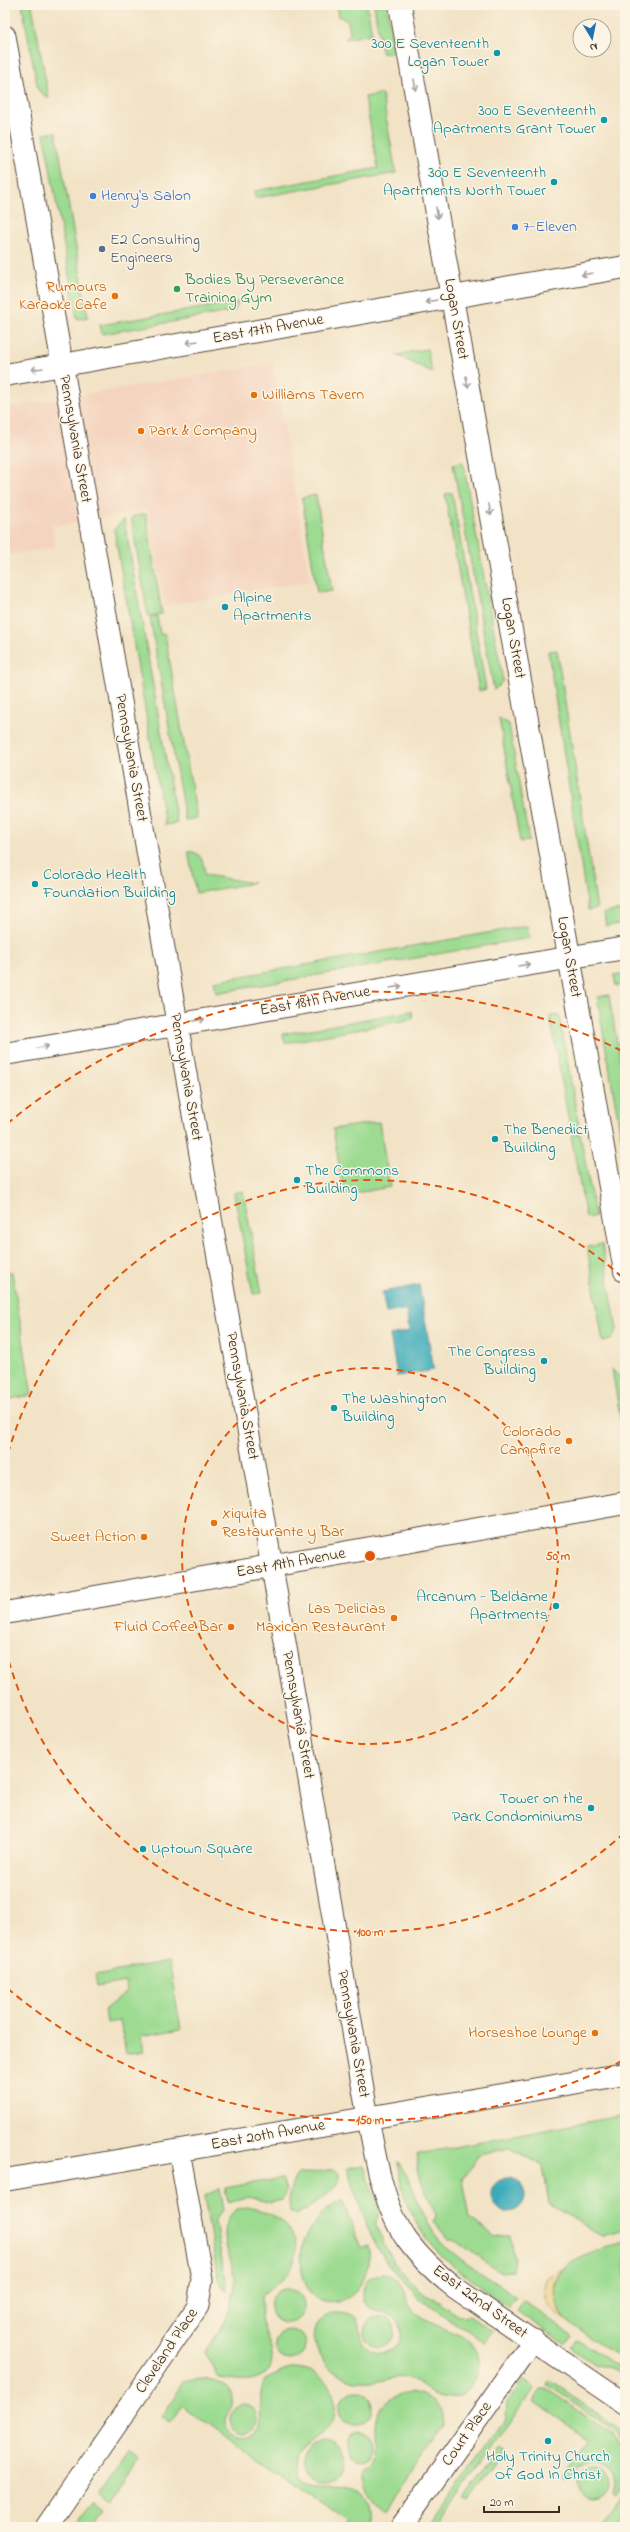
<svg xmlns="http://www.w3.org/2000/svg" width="630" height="2532" viewBox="0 0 630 2532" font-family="'Indie Flower',sans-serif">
<rect width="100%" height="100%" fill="#fcf5e5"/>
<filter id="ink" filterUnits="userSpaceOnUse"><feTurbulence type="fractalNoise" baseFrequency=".025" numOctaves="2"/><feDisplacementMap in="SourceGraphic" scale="8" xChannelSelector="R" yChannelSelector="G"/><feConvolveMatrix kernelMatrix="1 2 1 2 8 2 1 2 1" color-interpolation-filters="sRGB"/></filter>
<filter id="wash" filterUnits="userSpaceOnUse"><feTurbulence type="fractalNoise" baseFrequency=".012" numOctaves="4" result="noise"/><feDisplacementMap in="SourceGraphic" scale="16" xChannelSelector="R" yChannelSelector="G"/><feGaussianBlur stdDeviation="0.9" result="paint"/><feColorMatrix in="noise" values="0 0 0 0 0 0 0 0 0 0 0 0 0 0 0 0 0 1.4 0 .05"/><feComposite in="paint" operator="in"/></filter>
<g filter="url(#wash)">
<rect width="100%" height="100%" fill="#f2e3c6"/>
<polygon fill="#f4d4bf" points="273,363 310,581 164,606 148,510 52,526 55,547 5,556 5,408"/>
<g fill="#9cdb91" stroke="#6c8258">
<polygon points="22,5 32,5 49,99 38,90"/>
<polygon points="337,5 367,5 372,34 345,39 350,33 348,22 339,16"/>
<polygon points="374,5 386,5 395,51 382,54"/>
<polygon points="382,94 396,173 255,198 254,191 378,168 365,97"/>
<polygon points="56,132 88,317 77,319 44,134"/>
<polygon points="238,302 235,311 102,334 100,325"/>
<polygon points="427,349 432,372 396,355"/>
<polygon points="463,462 503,681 494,690 453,464"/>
<polygon points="452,493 486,689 479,691 445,494"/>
<polygon points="316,495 332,591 317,593 302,498"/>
<polygon points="146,514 162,614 148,616 131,517"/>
<polygon points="124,519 177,823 165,825 114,529"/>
<polygon points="157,616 160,634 165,634 197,818 185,820 150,617"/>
<polygon points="557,650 597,909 588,910 548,651"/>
<polygon points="499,718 509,724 529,841 520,842"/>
<path d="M188 851C203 853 203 862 205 875L253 883 196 893Z"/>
<polygon points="625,909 625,923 606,926 604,913"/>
<polygon points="527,926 529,938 216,993 214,981"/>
<polygon points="625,973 625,984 616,986 614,975"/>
<polygon points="609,995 625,1088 625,1160 597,997"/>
<polygon points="412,1011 413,1019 285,1043 283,1034"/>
<polygon points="559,1015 579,1126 570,1128 550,1016"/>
<polygon points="379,1122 390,1187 344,1195 333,1129"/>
<polygon points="580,1133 595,1216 586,1218 571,1135"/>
<polygon points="243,1191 262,1293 253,1294 234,1193"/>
<polygon points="602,1244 617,1330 611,1340 603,1342 587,1247"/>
<polygon points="12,1272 32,1395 5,1400 5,1273"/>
<polygon points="612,1369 623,1380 625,1390 625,1446"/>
<polygon points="169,1962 181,2029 141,2036 144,2051 126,2054 120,2021 107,2023 105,2009 126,1992 125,1982 97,1987 95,1975"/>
<polygon points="625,2115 625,2230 601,2236 549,2204 543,2166 510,2148 479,2154 463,2180 470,2218 495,2238 510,2235 514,2256 513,2271 499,2272 454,2239 448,2239 434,2222 436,2215 417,2171 418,2154"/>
<path d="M398 2161C414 2183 419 2211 434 2233 452 2258 492 2280 517 2297L510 2307C465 2275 423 2253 405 2197 401 2185 398 2175 398 2161Z"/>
<path d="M364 2165 380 2212 376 2226 390 2257 404 2276 418 2288 459 2316 469 2315 494 2331 485 2343C449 2319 411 2297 386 2261 367 2234 358 2199 347 2168Z"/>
<path d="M333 2169 339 2173C341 2193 310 2206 296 2215L290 2212C288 2200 289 2185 298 2175Z"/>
<polygon points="282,2178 286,2191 282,2200 270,2203 249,2196 228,2203 225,2188"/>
<polygon points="220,2189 224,2209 215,2221 227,2291 218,2280 204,2196"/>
<path d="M343 2199 361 2248 368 2245C372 2261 368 2273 359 2287 354 2295 345 2300 337 2302 304 2309 296 2263 304 2240 310 2223 328 2206 343 2199Z"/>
<path d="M246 2207C275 2210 308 2234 292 2267 286 2279 273 2286 263 2295 260 2310 262 2322 267 2337 268 2343 272 2349 272 2355 273 2386 238 2385 218 2376L205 2352C218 2333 230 2315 234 2291 239 2262 210 2236 236 2209Z"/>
<polygon points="625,2242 625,2360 564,2319 556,2304 554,2288 562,2270 572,2262 605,2247"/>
<path d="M383 2273C406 2278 403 2305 420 2317 440 2331 481 2333 479 2365 478 2387 457 2405 435 2395 424 2390 416 2380 404 2378 393 2376 385 2381 374 2382 348 2385 321 2370 315 2342 313 2335 315 2325 321 2320 326 2314 333 2312 340 2312 370 2314 352 2336 367 2348 382 2360 405 2348 401 2329 396 2308 353 2315 364 2287 367 2278 374 2275 383 2273Z"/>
<circle cx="287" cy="2306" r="17"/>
<polygon points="524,2301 572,2336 565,2345 517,2311"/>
<circle cx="379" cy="2332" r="15"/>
<circle cx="290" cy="2345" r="15"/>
<polygon points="578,2339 621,2369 618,2372 611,2367 594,2365 571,2348"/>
<path d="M291 2368C306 2368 319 2372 328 2385 333 2391 335 2399 335 2407 337 2440 296 2437 294 2463 291 2506 358 2466 368 2503 370 2510 369 2519 369 2527H345L348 2522 182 2405 171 2423 162 2416 184 2382C199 2377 233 2376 232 2400 231 2414 215 2423 235 2435 245 2439 258 2436 261 2424 264 2409 255 2392 268 2379 275 2373 283 2370 291 2368Z"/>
<polygon points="523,2380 535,2388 437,2527 430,2527 506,2419 507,2403"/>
<polygon points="550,2380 625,2434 625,2445 613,2430 548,2385"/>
<path d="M541 2389H547L611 2433 625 2451V2481L617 2494 614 2492C624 2461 585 2448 572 2480L561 2481 590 2440 534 2401Z"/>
<circle cx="356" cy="2408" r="17"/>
<path d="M410 2392C429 2395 441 2404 445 2424L384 2510C370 2501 362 2486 362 2470 365 2464 373 2462 376 2454 380 2446 375 2438 375 2430 374 2408 390 2395 410 2392Z"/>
<circle cx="244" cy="2419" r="14"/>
<circle cx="360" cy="2446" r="14"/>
<circle cx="322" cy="2462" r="20"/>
<polygon points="500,2449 504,2452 468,2502 464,2500"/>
<polygon points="128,2451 139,2458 108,2502 97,2494"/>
<circle cx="594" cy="2483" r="16"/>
<polygon points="625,2492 625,2508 612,2527 600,2527"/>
<polygon points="92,2503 102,2510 91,2527 75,2527"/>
</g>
<path fill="#eeda9e" stroke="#94825e" d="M565 2268C548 2280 554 2304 564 2319 547 2307 540 2298 548 2277Z"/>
<g fill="#3babb9" stroke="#3b6a6c">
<polygon points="419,1285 434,1370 397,1376 390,1335 409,1331 406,1310 386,1313 382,1292"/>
<circle cx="508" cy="2195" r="17"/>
</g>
</g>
<g filter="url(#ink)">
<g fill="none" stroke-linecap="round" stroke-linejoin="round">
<g stroke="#564637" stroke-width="23">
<g id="street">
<path d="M5 36 364 2095C372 2139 380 2202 407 2240 420 2258 436 2273 454 2287L625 2404"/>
<polyline points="46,2527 198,2306 202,2279 179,2150"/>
<polyline points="401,2527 534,2340"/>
</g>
</g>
<g stroke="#564637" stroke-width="24">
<g id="secondary">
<polyline points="400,5 625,1271"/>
<polyline points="5,375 625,267"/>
<polyline points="5,1054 625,948"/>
<polyline points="5,1613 625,1503"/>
<polyline points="5,2180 625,2074"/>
</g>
</g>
<use href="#street" stroke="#fff" stroke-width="21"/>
<use href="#secondary" stroke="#fff" stroke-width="22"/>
</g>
<defs><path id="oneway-shaft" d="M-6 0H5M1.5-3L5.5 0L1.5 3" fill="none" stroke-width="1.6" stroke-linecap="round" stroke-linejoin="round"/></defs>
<g stroke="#a79f9a">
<use href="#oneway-shaft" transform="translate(415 85) rotate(80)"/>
<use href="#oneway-shaft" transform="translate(437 213) rotate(80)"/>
<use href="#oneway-shaft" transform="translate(587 274) rotate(170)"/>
<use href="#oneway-shaft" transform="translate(431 301) rotate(170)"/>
<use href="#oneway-shaft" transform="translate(192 342) rotate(170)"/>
<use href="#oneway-shaft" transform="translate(37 369) rotate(171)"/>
<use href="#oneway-shaft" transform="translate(467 382) rotate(80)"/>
<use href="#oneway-shaft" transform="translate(490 510) rotate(80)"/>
<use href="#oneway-shaft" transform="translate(524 965) rotate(-10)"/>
<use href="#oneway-shaft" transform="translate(396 987) rotate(-10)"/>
<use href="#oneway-shaft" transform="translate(199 1020) rotate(-10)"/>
<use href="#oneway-shaft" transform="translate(43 1047) rotate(-10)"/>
</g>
</g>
<g fill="none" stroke="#df570d" stroke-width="2" stroke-dasharray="7 5">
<circle cx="370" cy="1556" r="188"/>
<path d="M624 1833A376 376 0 0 1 5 1647M5 1465A376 376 0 0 1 624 1279"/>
<path d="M622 2061A564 564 0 0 1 7 1988M7 1124A564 564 0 0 1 622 1051"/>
</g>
<g fill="#0f9aa8" stroke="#fcf5e5" stroke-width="1.5">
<circle cx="497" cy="53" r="4"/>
<circle cx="604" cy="120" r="4"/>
<circle cx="554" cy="182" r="4"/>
<circle cx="225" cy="607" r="4"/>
<circle cx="35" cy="884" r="4"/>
<circle cx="495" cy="1139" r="4"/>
<circle cx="297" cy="1180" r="4"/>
<circle cx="544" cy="1361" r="4"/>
<circle cx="334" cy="1408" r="4"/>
<circle cx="556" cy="1606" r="4"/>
<circle cx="591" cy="1808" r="4"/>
<circle cx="143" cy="1849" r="4"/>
<circle cx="548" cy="2441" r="4"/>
</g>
<g fill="#3f7fe0" stroke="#fcf5e5" stroke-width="1.5">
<circle cx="93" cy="196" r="4"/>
<circle cx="515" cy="227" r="4"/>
</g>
<circle fill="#5c6f8a" stroke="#fcf5e5" stroke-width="1.5" cx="102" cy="249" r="4"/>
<circle fill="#2e9e5b" stroke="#fcf5e5" stroke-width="1.5" cx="177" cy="289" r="4"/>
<g fill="#e8710a" stroke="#fcf5e5" stroke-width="1.5">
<circle cx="115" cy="296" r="4"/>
<circle cx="254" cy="395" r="4"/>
<circle cx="141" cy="431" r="4"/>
<circle cx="569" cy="1441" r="4"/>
<circle cx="214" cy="1523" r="4"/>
<circle cx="144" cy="1537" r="4"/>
<circle cx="394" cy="1618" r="4"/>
<circle cx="231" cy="1627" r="4"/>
<circle cx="595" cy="2033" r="4"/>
</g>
<g text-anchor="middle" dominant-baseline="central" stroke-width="3" stroke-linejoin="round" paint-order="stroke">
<g font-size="16" fill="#0d838f" stroke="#fcf5e5" text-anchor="end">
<text x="489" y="44">300 E Seventeenth<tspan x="489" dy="18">Logan Tower</tspan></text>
<text x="596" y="111">300 E Seventeenth<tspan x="596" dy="18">Apartments Grant Tower</tspan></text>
<text x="546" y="173">300 E Seventeenth<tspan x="546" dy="18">Apartments North Tower</tspan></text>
<text x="233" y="598" text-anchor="start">Alpine<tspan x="233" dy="18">Apartments</tspan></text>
<text x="43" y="875" text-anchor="start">Colorado Health<tspan x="43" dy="18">Foundation Building</tspan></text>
<text x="503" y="1130" text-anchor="start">The Benedict<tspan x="503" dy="18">Building</tspan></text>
<text x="305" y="1171" text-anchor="start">The Commons<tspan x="305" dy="18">Building</tspan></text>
<text x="536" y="1352">The Congress<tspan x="536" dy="18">Building</tspan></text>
<text x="342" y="1399" text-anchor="start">The Washington<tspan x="342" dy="18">Building</tspan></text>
<text x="548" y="1597">Arcanum - Beldame<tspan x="548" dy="18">Apartments</tspan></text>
<text x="583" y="1799">Tower on the<tspan x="583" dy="18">Park Condominiums</tspan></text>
<text x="151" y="1849" text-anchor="start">Uptown Square</text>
<text x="548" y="2457" text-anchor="middle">Holy Trinity Church<tspan x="548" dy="18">Of God In Christ</tspan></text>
</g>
<g font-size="16" fill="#366cbe" stroke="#fcf5e5" text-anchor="start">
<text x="101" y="196">Henry's Salon</text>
<text x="523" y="227">7-Eleven</text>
</g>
<g font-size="16" fill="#4e5e75" stroke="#fcf5e5" text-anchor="start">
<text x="110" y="240">E2 Consulting<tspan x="110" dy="18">Engineers</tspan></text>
</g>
<g font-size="16" fill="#27864d" stroke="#fcf5e5" text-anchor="start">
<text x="185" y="280">Bodies By Perseverance<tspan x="185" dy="18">Training Gym</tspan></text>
</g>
<g font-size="16" fill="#c56008" stroke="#fcf5e5" text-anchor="end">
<text x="107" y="287">Rumours<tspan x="107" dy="18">Karaoke Cafe</tspan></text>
<text x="262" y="395" text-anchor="start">Williams Tavern</text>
<text x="149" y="431" text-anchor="start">Park &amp; Company</text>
<text x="561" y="1432">Colorado<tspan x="561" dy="18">Campfire</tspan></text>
<text x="222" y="1514" text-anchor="start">Xiquita<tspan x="222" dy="18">Restaurante y Bar</tspan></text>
<text x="136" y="1537">Sweet Action</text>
<text x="386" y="1609">Las Delicias<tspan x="386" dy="18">Maxican Restaurant</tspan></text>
<text x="223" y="1627">Fluid Coffee Bar</text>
<text x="587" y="2033">Horseshoe Lounge</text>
</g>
<g font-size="16" fill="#3b2a1e" stroke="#fcf5e5">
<text transform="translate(456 319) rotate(80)">Logan Street</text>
<text transform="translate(268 329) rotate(-10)">East 17th Avenue</text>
<text transform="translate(75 439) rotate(80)">Pennsylvania Street</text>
<text transform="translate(513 638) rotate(80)">Logan Street</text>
<text transform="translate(131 758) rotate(80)">Pennsylvania Street</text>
<text transform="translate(569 957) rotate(80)">Logan Street</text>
<text transform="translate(315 1001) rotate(-10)">East 18th Avenue</text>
<text transform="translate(186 1077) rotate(80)">Pennsylvania Street</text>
<text transform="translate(242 1396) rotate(80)">Pennsylvania Street</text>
<text transform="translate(291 1563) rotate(-10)">East 19th Avenue</text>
<text transform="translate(298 1715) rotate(80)">Pennsylvania Street</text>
<text transform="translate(353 2034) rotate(80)">Pennsylvania Street</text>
<text transform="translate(268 2135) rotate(-10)">East 20th Avenue</text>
<text transform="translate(480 2302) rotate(36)">East 22nd Street</text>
<text transform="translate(167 2351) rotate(-56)">Cleveland Place</text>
<text transform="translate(467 2434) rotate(-55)">Court Place</text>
</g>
</g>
<circle cx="370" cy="1556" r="6" fill="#df570d" stroke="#fcf5e5" stroke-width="2"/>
<g font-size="12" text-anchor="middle" font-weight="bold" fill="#df570d" stroke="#fcf5e5" stroke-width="3" stroke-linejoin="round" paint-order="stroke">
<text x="558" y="1560">50 m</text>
<text x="370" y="1936">100 m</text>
<text x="370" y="2124">150 m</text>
</g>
<rect width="630" height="2532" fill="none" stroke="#fcf5e5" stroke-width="20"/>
<g transform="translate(592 38) rotate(170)"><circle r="19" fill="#fcf5e5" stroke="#afa495"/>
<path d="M0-3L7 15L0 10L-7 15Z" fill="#1f6fb2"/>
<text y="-6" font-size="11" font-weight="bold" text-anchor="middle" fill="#3b2a1e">N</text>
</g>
<path d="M484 2506v6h75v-6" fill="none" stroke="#3b2a1e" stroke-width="2"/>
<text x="490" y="2506" font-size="12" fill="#3b2a1e" stroke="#fcf5e5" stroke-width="3" paint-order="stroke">20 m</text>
</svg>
